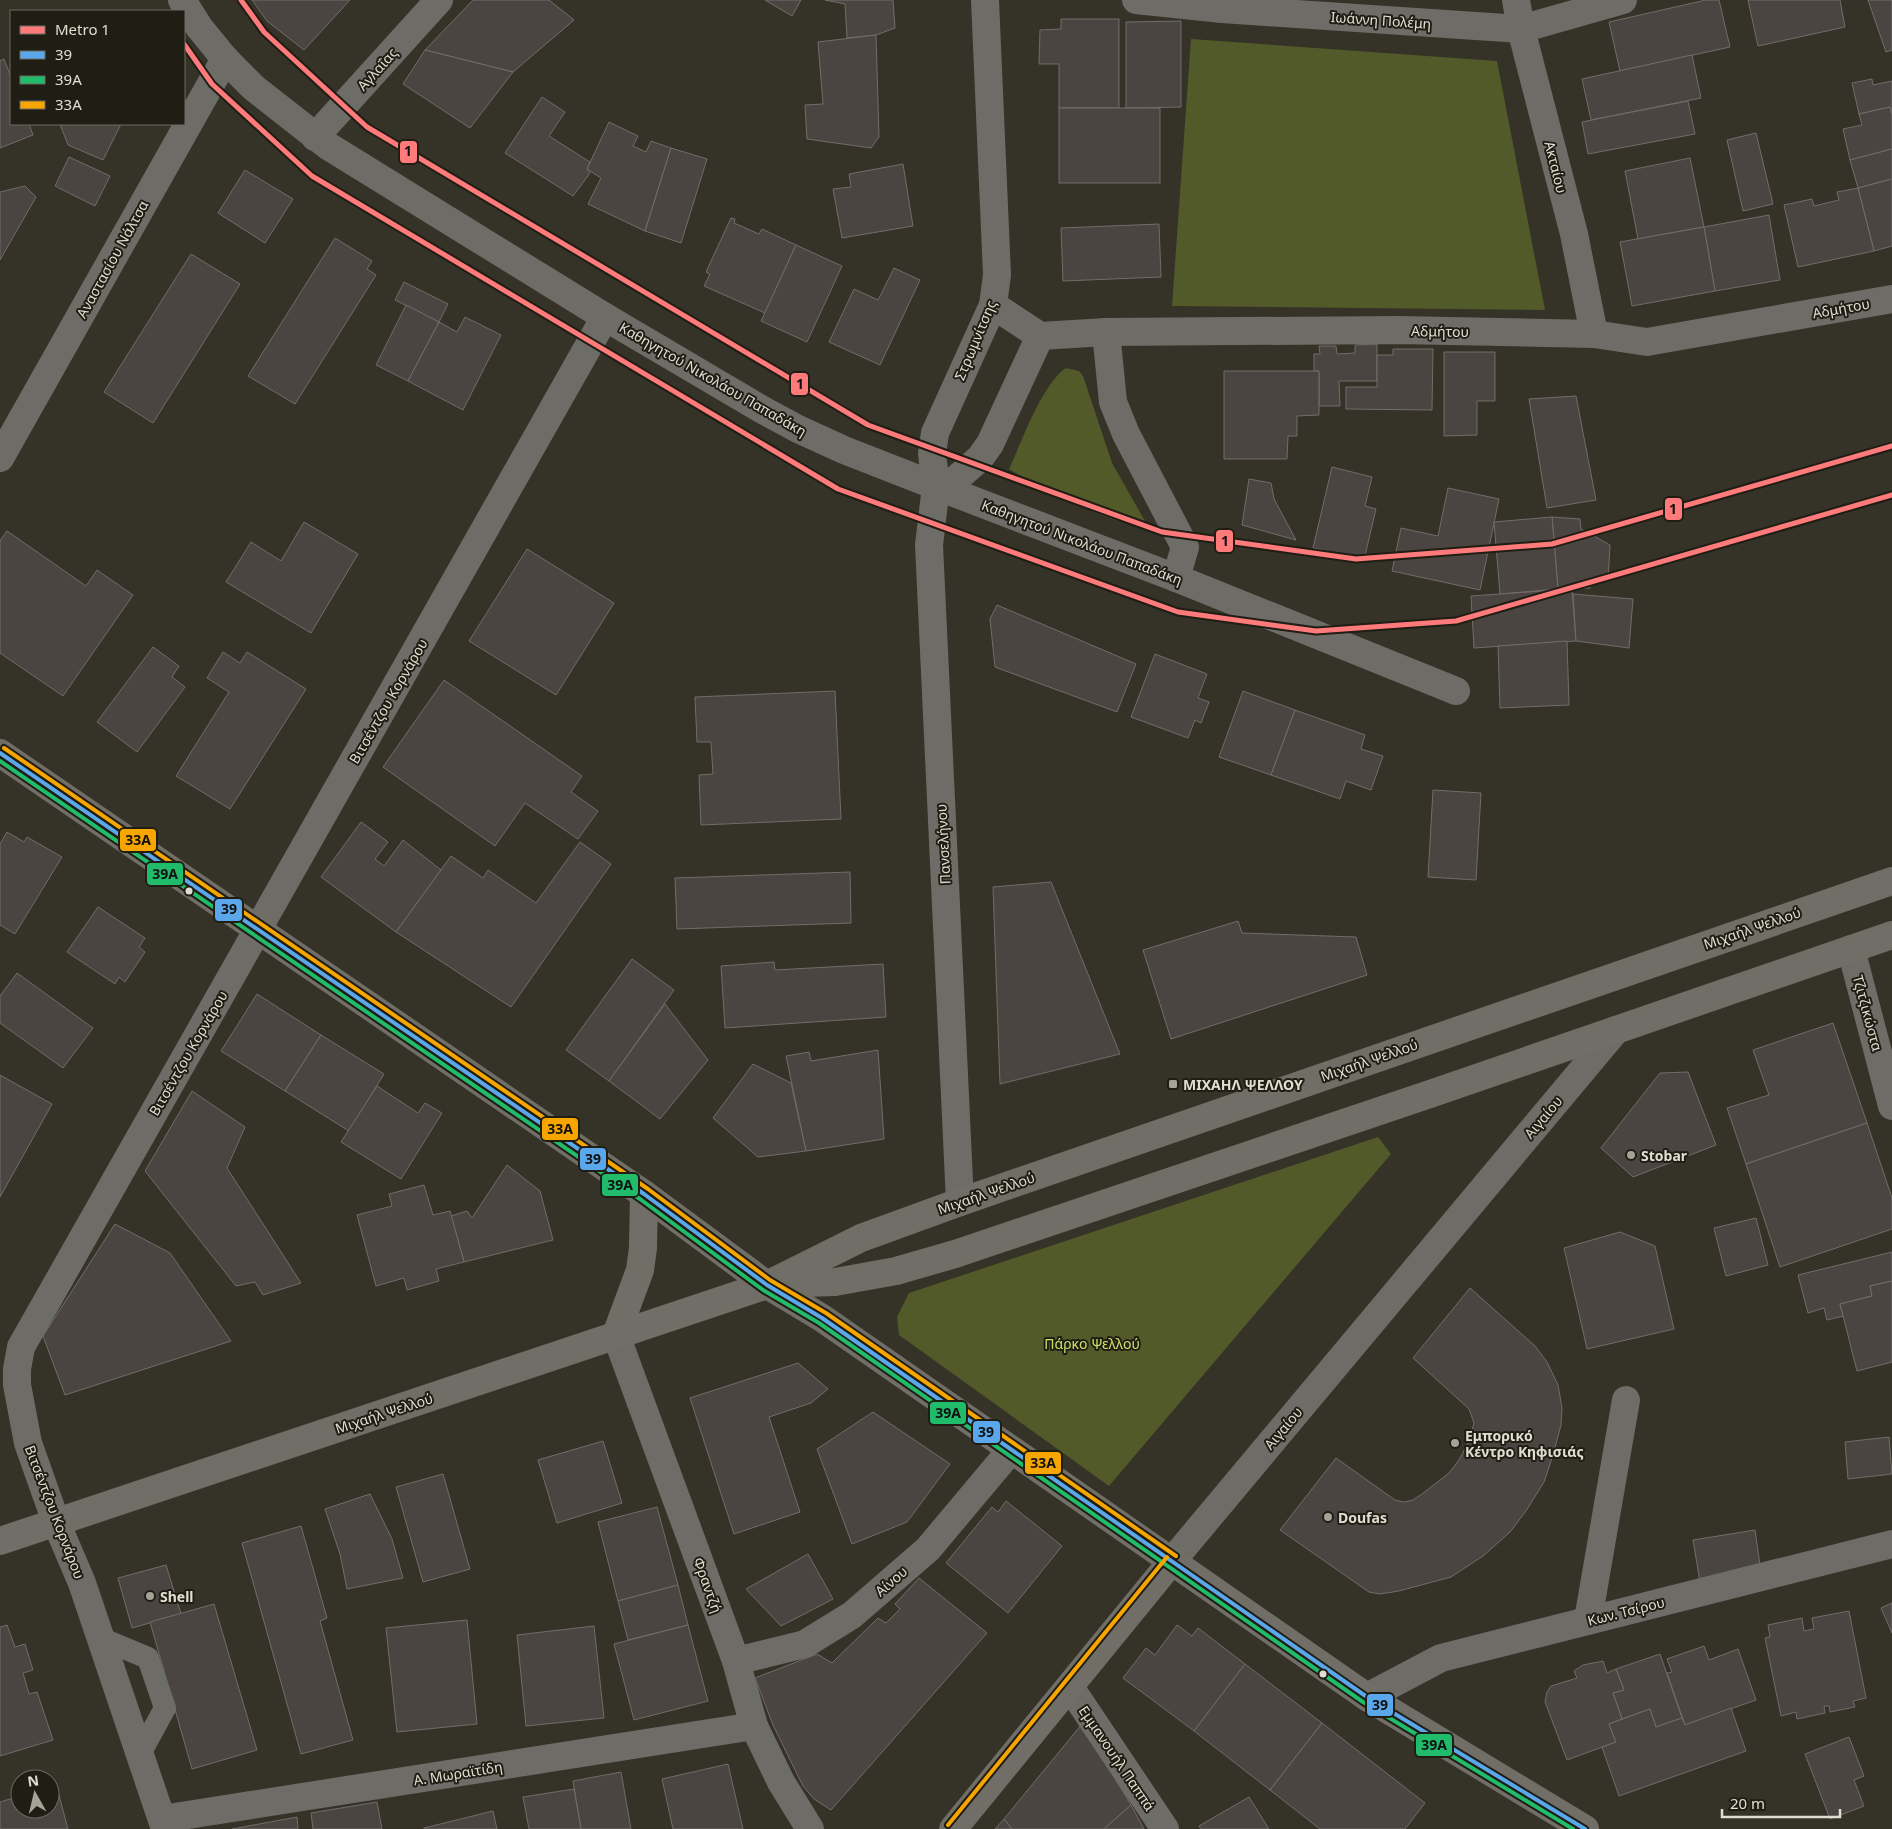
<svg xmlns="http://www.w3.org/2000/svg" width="1892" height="1829" viewBox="0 0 1892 1829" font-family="'Noto Sans',sans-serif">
<rect width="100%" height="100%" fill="#353227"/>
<g fill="#525a29">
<polygon points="1191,39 1497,61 1545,310 1172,306"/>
<path d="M1066 368 1079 371 1083 376 1112 463 1145 521 1146 529C1097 517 1052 495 1009 469 1022 441 1042 384 1066 368Z"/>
<polygon points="1378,1137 1391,1154 1109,1486 899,1335 897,1317 909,1293"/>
</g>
<g fill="#4b4542" stroke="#736c6a">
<polygon points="252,0 350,0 304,50 267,21"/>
<polygon points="473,0 549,0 574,20 513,72 425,50"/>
<polygon points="765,0 801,0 792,16"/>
<polygon points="825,0 893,0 895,28 876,35 847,38 845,4"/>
<polygon points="1706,0 1719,0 1730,47 1620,71 1609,22"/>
<polygon points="1748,0 1840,0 1845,27 1758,46"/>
<polygon points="1868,0 1892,0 1892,50 1886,52"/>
<polygon points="1061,19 1119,19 1119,108 1059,108 1059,64 1039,64 1040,30 1061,29"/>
<polygon points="1181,21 1181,107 1126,108 1126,22"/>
<polygon points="876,35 879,137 871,148 807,139 805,105 823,104 818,42"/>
<polygon points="425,50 513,72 470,128 403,84"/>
<polygon points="1692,55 1701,98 1591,120 1582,79"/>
<polygon points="4,59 11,77 11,124 29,124 33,135 0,148 0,61"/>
<polygon points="1872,79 1873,85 1892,81 1892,115 1890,107 1859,114 1852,83"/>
<polygon points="542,97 565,112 549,136 590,162 587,169 590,173 573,196 505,153"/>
<polygon points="1688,101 1695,134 1588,154 1582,122"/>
<polygon points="1890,107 1892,115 1892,149 1850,160 1843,129 1862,125 1859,114"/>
<rect x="1059" y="108" width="101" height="75"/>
<polygon points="609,122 638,136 633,146 646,152 651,141 671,148 645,231 588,204 601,178 587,169"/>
<polygon points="60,124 121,124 103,160 68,145"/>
<polygon points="1756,133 1773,204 1743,211 1727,140"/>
<polygon points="671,148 707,159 681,243 645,231"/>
<polygon points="1892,149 1892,179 1858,188 1850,160"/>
<polygon points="69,157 110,176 95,206 55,186"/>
<polygon points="1690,158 1704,227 1638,239 1625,171"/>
<polygon points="903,164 913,226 842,238 833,189 851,187 849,174"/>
<polygon points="245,170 293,199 265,243 218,213"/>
<polygon points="1892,179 1892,246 1874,251 1858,188"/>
<polygon points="25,186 36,197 0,260 0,192"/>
<polygon points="1858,188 1874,251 1798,267 1784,205 1812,199 1814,206 1839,200 1837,192"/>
<polygon points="1769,215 1780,280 1715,291 1704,227"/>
<polygon points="731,218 735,219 734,223 759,234 762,229 796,245 765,313 704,286 710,274 706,272"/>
<polygon points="1159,224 1161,277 1063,281 1061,228"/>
<polygon points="1704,227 1715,291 1632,306 1620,242"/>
<polygon points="335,238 372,261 367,269 376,275 295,404 248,376"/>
<polygon points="796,245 842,266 807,342 761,321"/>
<polygon points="191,254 240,284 153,423 104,392"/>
<polygon points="894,268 920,280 880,365 829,342 854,289 878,300"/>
<polygon points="404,282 448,304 439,322 395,300"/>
<polygon points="406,305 439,322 408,381 376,365"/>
<polygon points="465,317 501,335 463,410 408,381 439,322 457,332"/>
<polygon points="1377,344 1377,381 1339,381 1340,406 1319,406 1319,371 1314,371 1314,354 1320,354 1319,346 1336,346 1337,354 1355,353 1355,345"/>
<polygon points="1393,349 1433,349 1432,410 1346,409 1346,387 1377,387 1377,355 1393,355"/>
<polygon points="1444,352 1495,352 1495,401 1477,401 1477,435 1444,436"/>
<polygon points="1224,371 1319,371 1319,415 1297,416 1297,436 1288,436 1287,459 1224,459"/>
<polygon points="1576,396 1596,500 1547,508 1529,399"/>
<polygon points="1332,467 1372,477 1365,506 1376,509 1364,560 1313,548"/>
<polygon points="1249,479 1271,483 1274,499 1296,540 1242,525"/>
<polygon points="1448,488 1499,499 1480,590 1392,571 1401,528 1438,536"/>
<polygon points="1552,517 1580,519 1581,529 1610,545 1608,581 1591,583 1590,588 1558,589"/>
<polygon points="1552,517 1558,589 1500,594 1494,522"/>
<polygon points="304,522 358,554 311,633 226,582 251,542 281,561"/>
<polygon points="7,531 86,586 97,570 133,595 63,696 0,653 0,541"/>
<polygon points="527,549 614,603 556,695 469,641"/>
<polygon points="1572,589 1576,641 1474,648 1471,596"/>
<polygon points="1573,594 1633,599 1629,648 1576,641"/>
<polygon points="997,605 1136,664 1117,712 995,667 990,619"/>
<polygon points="1567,641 1569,705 1500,708 1498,646"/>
<polygon points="153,647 179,666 172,677 185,687 137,752 97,722"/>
<polygon points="223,652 240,663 247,652 306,689 230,809 176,776 229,692 207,678"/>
<polygon points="1155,654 1207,674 1198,698 1209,702 1201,723 1195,720 1188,738 1131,717"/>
<polygon points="444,680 582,776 571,792 598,811 578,839 525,803 495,846 383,767"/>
<polygon points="835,691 841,819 701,825 699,775 713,774 711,742 697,742 695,697"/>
<polygon points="1243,691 1295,710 1271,775 1219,757"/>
<polygon points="1295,710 1365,735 1361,749 1383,756 1371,790 1346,781 1340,799 1271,775"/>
<polygon points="1433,790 1481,793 1476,880 1428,877"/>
<polygon points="361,822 388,842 375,859 384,866 403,840 441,870 396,932 321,877"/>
<polygon points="7,832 24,842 27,837 62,857 15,934 0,925 0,844"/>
<polygon points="580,842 611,864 511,1007 396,932 451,856 483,878 488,870 536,903"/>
<polygon points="850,872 851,923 677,929 675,878"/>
<polygon points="1051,882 1120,1054 1000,1084 993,887"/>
<polygon points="98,907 145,938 139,947 145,952 125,982 119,977 115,984 67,952"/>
<polygon points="1238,921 1242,933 1356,937 1367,975 1171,1039 1143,950"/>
<polygon points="632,959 674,990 609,1081 566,1050"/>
<polygon points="774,962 775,970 883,964 886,1017 725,1028 721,966"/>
<polygon points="17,973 93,1028 63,1068 0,1023 0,996"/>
<polygon points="257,994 321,1035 285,1091 221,1051"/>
<polygon points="665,1004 708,1060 660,1119 609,1081"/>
<polygon points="1833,1023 1867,1123 1746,1164 1727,1108 1769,1095 1753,1050"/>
<polygon points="321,1035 384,1074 349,1131 285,1091"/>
<polygon points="878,1050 884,1139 806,1151 786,1056 809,1052 811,1061"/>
<polygon points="753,1064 791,1083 806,1151 758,1157 713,1118"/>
<polygon points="1688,1072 1716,1145 1633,1177 1601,1148 1660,1073"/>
<polygon points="0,1075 52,1104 0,1197"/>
<polygon points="377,1086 418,1113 425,1103 442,1113 401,1179 341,1142"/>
<polygon points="192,1091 245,1127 227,1168 301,1283 263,1295 255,1282 236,1286 145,1171"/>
<polygon points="1867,1123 1892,1198 1892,1229 1780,1267 1746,1164"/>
<polygon points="507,1165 540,1191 553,1240 464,1262 451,1216 467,1211 472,1218"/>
<polygon points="424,1185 433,1215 450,1211 464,1262 436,1269 439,1281 407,1290 404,1278 376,1286 357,1215 392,1206 389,1194"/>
<polygon points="1756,1218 1768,1265 1726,1276 1714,1228"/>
<polygon points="115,1224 170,1253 231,1341 65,1395 43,1336"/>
<polygon points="1620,1232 1655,1246 1674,1329 1587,1349 1564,1248"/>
<polygon points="1892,1252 1892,1281 1870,1286 1872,1296 1840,1304 1843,1316 1827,1320 1824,1308 1808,1313 1798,1275"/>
<polygon points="1892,1281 1892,1362 1857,1371 1840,1304 1872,1296 1870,1286"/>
<polygon points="1470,1288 1535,1346 1547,1362 1558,1385 1562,1408 1561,1425 1553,1455 1544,1482 1526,1511 1510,1532 1483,1556 1451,1577 1399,1591 1380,1594 1369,1592 1280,1530 1336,1458 1395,1500 1404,1502 1413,1500 1422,1494 1449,1473 1459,1460 1469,1441 1474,1423 1469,1409 1413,1358"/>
<polygon points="798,1363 828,1389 811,1403 769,1417 800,1512 734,1534 690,1398"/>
<polygon points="873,1412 950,1464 907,1522 852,1544 817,1449"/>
<polygon points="1889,1437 1892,1474 1848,1479 1845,1442"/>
<polygon points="603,1441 622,1503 557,1523 538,1460"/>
<polygon points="443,1474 470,1569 423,1582 396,1487"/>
<polygon points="370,1494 392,1539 403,1578 347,1589 340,1554 325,1509"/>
<polygon points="1006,1501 1062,1546 1008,1613 946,1563 992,1507 998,1512"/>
<polygon points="657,1507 678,1585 618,1601 598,1522"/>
<polygon points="301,1526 327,1618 320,1621 353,1740 301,1754 242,1543"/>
<polygon points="1755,1530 1761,1572 1700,1582 1693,1540"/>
<polygon points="808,1554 833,1599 781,1626 746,1589"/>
<polygon points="166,1565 181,1614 132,1628 118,1578"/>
<polygon points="919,1578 987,1633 831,1810 814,1799 803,1786 773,1725 755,1678 817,1654 832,1663 878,1618 886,1623 900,1609 895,1604"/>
<polygon points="678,1585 688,1625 628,1640 618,1601"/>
<polygon points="1892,1603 1892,1633 1881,1608"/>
<polygon points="214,1604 257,1750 192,1769 150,1622"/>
<polygon points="1849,1611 1866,1698 1853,1701 1855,1707 1830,1712 1829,1706 1824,1706 1825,1713 1797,1719 1796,1712 1781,1716 1765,1638 1770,1637 1768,1625 1802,1618 1804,1631 1814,1629 1812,1618"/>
<polygon points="467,1620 477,1724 397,1732 386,1628"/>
<polygon points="7,1625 15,1647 25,1644 33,1670 23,1673 29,1694 37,1692 53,1740 0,1756 0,1627"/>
<polygon points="688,1625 708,1701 634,1720 614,1644"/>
<polygon points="1177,1625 1192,1636 1198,1628 1245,1664 1194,1731 1123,1678 1146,1648 1155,1655"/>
<polygon points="594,1626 604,1718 526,1726 517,1635"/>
<polygon points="1704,1646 1709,1660 1738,1649 1756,1700 1685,1725 1667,1673 1672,1672 1667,1659"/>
<polygon points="1660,1654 1682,1718 1656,1727 1650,1709 1622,1719 1613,1693 1624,1690 1616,1669"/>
<polygon points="1603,1661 1607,1673 1616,1669 1624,1690 1613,1693 1622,1719 1609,1724 1616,1742 1567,1760 1545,1702 1547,1692 1551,1686 1577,1678 1574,1671 1583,1665"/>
<polygon points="1245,1664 1322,1723 1270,1790 1194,1731"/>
<polygon points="1731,1708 1746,1751 1619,1796 1602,1747 1616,1742 1609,1724 1650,1709 1656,1727 1682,1718 1685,1725"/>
<polygon points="1322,1723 1425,1803 1405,1829 1320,1829 1270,1790"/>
<polygon points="1082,1724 1131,1805 1104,1829 1012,1829 1004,1819"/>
<polygon points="1849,1737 1864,1776 1854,1780 1864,1806 1830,1819 1805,1754"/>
<polygon points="728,1764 743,1829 673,1829 662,1779"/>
<polygon points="621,1772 631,1829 581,1829 573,1781"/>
<polygon points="56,1784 68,1829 0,1829 0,1802 20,1796 20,1809 50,1809 50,1786"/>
<polygon points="574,1789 581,1829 529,1829 523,1797"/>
<polygon points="1249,1797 1269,1829 1201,1829 1199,1826"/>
<polygon points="377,1802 382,1829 313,1829 311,1813"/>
<polygon points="1131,1805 1144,1829 1104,1829"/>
<polygon points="493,1811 497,1829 424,1829 424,1828"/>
<polygon points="297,1817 298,1829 232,1829"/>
<polygon points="1004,1819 1012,1829 995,1829"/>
</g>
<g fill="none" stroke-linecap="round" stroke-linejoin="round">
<polyline stroke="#6e6c67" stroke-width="22" points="100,1638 148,1658 165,1708 140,1754"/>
<polyline stroke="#6e6c67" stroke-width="28" points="1106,332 1113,402 1126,434 1185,547 1176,578"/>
<g stroke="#6e6c67" stroke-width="28">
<polyline points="1136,0 1222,9 1521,29 1623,0"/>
<polyline points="1516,0 1521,29 1574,234 1594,334"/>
<polyline points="315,137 439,0"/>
<polyline points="993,305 1040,336 1106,332 1399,330 1594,334 1647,342 1892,299"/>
<polyline points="0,458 225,59"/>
<polyline points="936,486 1176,578 1456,691"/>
<polyline points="936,486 955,480 980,458 990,444 1040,336"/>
<polyline points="1851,949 1892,1106"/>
<polyline points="960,1202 929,545 936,486 932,454 935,433 993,305 997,275 985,0"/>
<polyline points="616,1335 736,1661 754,1726 781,1782 810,1829"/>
<polyline points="1588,1620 1626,1400"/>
<polyline points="736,1661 805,1644 852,1615 928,1549 1011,1450"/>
<polyline points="1070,1687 1165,1829"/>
<polyline points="1367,1697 1441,1658 1892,1544"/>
<polyline points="162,1819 754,1726"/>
<polyline points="165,1829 82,1583 56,1522 28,1443 17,1385 17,1369 21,1347 605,317"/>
</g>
<g stroke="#6e6c67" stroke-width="28">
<polyline points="182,0 199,27 225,59 254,88 328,146 605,317 761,409 798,429 844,450 936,486"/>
<polyline points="1172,1561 1616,1030"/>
</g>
<g stroke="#706e67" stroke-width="28">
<polyline points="0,753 644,1194 767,1285 822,1318 1367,1697 1585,1829"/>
<polyline points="776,1284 835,1282 896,1271 955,1254 1430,1094 1892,935"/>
<polyline points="616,1335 640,1270 643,1248 644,1194"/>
<polyline points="0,1541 767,1285 861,1238 960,1202 1892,881"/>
<polyline points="953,1829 1172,1561"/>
</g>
<g stroke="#1f1d14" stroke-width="8">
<polyline id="bus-1" points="0,753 644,1194 767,1285 822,1318 1367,1697 1585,1829"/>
</g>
<g stroke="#1f1d14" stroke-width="8">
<polyline id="bus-2" points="0,761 640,1199 763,1290 819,1323 1363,1702 1573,1829"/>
</g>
<g stroke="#1f1d14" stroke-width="8">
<g id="bus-3">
<polyline points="4,748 648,1189 770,1280 826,1313 1176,1556"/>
<polyline points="948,1825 1167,1557"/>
</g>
</g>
<use href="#bus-1" stroke="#5aa8eb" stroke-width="4"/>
<use href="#bus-2" stroke="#20bc6c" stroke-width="4"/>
<use href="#bus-3" stroke="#f7a600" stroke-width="4"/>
<g stroke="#1f1d14" stroke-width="9">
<g id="metro-1">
<polyline points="241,0 264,32 367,127 868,425 1162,532 1356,559 1552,544 1892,446"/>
<polyline points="184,44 212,84 312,176 838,489 1178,612 1316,631 1456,621 1892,495"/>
</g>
</g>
<use href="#metro-1" stroke="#ff7a7a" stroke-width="5"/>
</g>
<g fill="#e1ded1" stroke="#1f1d14" stroke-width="2">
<circle cx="189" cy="891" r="4.5"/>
<circle cx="1323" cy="1674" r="4.5"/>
</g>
<g fill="#a5a296" stroke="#1f1d14" stroke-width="2">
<rect x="1168" y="1079" width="10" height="10" rx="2.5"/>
<circle cx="1631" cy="1155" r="5"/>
<circle cx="1455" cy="1443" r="5"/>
<circle cx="1328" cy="1517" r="5"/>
<circle cx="150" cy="1596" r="5"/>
</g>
<g text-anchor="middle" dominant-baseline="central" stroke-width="4" stroke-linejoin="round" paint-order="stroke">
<g font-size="14" fill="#e1ded1" stroke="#1f1d14">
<text transform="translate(1381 20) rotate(4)">Ιωάννη Πολέμη</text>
<text transform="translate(377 69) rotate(-48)">Αγλαΐας</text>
<text transform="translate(1556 167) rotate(76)">Ακταίου</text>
<text transform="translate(112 259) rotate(-61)">Αναστασίου Νάλτσα</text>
<text transform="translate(1841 308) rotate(-10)">Αδμήτου</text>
<text transform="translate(1440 331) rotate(1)">Αδμήτου</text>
<text transform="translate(975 340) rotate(-67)">Στρωμνίτσης</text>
<text transform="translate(713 379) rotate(30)">Καθηγητού Νικολάου Παπαδάκη</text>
<text transform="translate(1082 542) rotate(21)">Καθηγητού Νικολάου Παπαδάκη</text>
<text transform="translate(388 701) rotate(-60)">Βιτσέντζου Κορνάρου</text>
<text transform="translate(943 844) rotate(-93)">Πανσελήνου</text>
<text transform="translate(1752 928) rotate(-19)">Μιχαήλ Ψελλού</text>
<text transform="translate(1868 1013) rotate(75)">Τζιτζικώστα</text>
<text transform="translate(188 1053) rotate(-60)">Βιτσέντζου Κορνάρου</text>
<text transform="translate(1369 1060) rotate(-19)">Μιχαήλ Ψελλού</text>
<text transform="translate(1543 1117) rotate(-50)">Αιγαίου</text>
<text transform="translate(986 1193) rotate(-19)">Μιχαήλ Ψελλού</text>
<text transform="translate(384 1413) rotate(-18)">Μιχαήλ Ψελλού</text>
<text transform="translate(1283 1428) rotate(-50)">Αιγαίου</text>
<text transform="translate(55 1512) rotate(69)">Βιτσέντζου Κορνάρου</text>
<text transform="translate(891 1581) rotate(-41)">Αίνου</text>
<text transform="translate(708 1585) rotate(70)">Φραντζή</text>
<text transform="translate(1626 1611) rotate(-14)">Κων. Τσίρου</text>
<text transform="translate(1117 1758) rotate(56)">Εμμανουήλ Παππά</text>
<text transform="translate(458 1773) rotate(-9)">Α. Μωραϊτίδη</text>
</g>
<g font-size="14" font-weight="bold" fill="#e1ded1" stroke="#1f1d14" text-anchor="start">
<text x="1183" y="1084">ΜΙΧΑΗΛ ΨΕΛΛΟΥ</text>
<text x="1641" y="1155">Stobar</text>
<text x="1465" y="1435">Εμπορικό<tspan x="1465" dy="16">Κέντρο Κηφισιάς</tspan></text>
<text x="1338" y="1517">Doufas</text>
<text x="160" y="1596">Shell</text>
</g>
<g font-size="14" fill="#cae064" stroke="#1f1d14">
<text x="1092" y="1343">Πάρκο Ψελλού</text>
</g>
</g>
<g stroke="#1f1d14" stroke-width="2">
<rect x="399" y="140" width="19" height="24" rx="5" fill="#ff7a7a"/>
<rect x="790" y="372" width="19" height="24" rx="5" fill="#ff7a7a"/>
<rect x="1664" y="497" width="19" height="24" rx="5" fill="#ff7a7a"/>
<rect x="1215" y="529" width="19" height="24" rx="5" fill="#ff7a7a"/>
<rect x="119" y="828" width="38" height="24" rx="5" fill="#f7a600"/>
<rect x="146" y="862" width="38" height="24" rx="5" fill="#20bc6c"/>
<rect x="214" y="898" width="29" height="24" rx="5" fill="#5aa8eb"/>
<rect x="541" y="1117" width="38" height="24" rx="5" fill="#f7a600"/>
<rect x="579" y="1147" width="28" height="24" rx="5" fill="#5aa8eb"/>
<rect x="601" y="1173" width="38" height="24" rx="5" fill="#20bc6c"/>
<rect x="929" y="1401" width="38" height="24" rx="5" fill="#20bc6c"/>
<rect x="972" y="1420" width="29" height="24" rx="5" fill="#5aa8eb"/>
<rect x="1024" y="1451" width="38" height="24" rx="5" fill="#f7a600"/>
<rect x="1366" y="1693" width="28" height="24" rx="5" fill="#5aa8eb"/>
<rect x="1415" y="1733" width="38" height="24" rx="5" fill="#20bc6c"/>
</g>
<g font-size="14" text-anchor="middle" font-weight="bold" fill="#111">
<text x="408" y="156">1</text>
<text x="800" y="389">1</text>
<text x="1673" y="514">1</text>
<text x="1225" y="546">1</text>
<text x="138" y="845">33A</text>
<text x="165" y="879">39Α</text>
<text x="229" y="914">39</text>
<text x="560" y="1134">33A</text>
<text x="593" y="1164">39</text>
<text x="620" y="1190">39Α</text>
<text x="948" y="1418">39Α</text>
<text x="986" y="1437">39</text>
<text x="1043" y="1468">33A</text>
<text x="1380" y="1710">39</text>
<text x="1434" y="1750">39Α</text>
</g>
<rect x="10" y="10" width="175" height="115" fill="#1f1d14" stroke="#6d6a60"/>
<rect x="20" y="26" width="25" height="8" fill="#ff7a7a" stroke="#6d6a60"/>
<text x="55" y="35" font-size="15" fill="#e1ded1">Metro 1</text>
<rect x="20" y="51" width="25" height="8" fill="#5aa8eb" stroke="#6d6a60"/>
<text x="55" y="60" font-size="15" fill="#e1ded1">39</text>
<rect x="20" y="76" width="25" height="8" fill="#20bc6c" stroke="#6d6a60"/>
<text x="55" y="85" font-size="15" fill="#e1ded1">39Α</text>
<rect x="20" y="101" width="25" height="8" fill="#f7a600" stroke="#6d6a60"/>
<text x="55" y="110" font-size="15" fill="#e1ded1">33A</text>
<g transform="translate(35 1794) rotate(352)"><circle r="24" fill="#1f1d14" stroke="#6d6a60"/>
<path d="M0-4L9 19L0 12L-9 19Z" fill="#a5a296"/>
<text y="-8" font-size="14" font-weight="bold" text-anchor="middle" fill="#e1ded1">N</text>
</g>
<path d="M1722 1809v8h118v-8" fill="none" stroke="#e1ded1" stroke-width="2.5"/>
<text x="1730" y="1809" font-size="15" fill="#e1ded1" stroke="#1f1d14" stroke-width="4" paint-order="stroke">20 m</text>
</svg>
